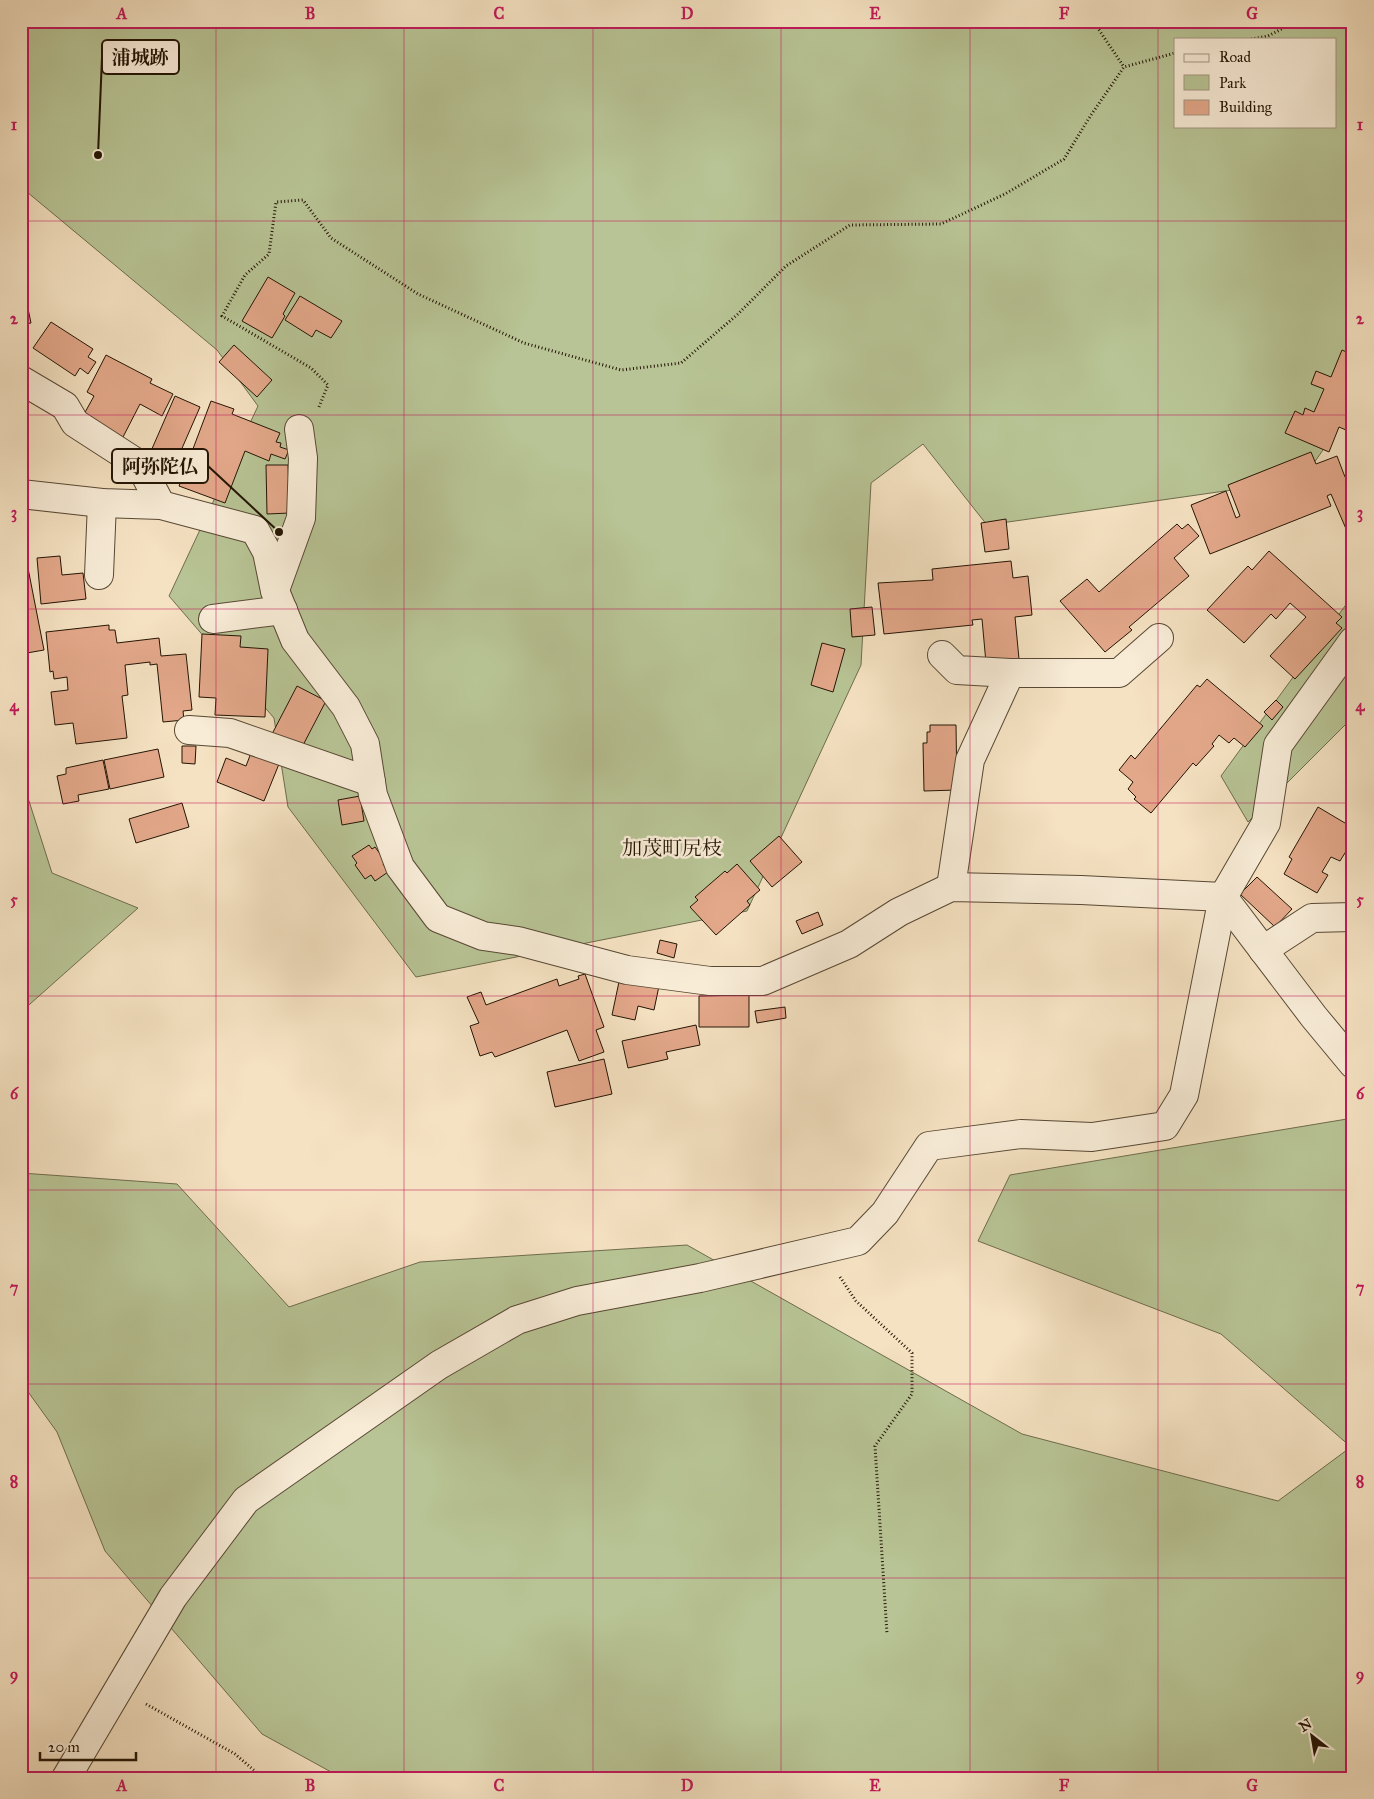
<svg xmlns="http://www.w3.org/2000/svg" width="1374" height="1799" viewBox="0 0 1374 1799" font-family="'IM FELL Great Primer','Noto Serif JP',serif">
<rect width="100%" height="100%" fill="#f5e2c2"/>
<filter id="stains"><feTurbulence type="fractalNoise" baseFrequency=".004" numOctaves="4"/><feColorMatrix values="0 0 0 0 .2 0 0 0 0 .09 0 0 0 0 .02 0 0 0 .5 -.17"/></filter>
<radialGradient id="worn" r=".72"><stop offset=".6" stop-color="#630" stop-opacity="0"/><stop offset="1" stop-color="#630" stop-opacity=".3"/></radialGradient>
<g fill="#b8c495" stroke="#6e6c4c" fill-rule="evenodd">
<path d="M21 21H1353V407L1302 480 987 525 923 444 871 483 861 665 747 911 416 977 288 807 274 718 169 596 258 406 217 350 21 187ZM1175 39H1335V126H1175Z"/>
<polygon points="1353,595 1353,717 1248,822 1221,776"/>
<polygon points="21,776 52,873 138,908 21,1012"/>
<polygon points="1353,1118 1353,1778 342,1778 262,1734 105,1551 57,1432 21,1382 21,1173 177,1184 289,1307 420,1262 687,1245 1022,1434 1278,1501 1351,1447 1221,1334 978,1241 1010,1175"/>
</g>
<g fill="#e3a88a" stroke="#231404">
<polygon points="268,277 295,293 283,314 285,316 272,338 242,321"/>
<polygon points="300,296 342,321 331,338 316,330 312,337 285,320"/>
<polygon points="26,299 31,323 26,324 27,329 21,330 21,300"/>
<polygon points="51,322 93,349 88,357 96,362 88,374 80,368 75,376 33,348"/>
<polygon points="234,345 272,380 257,397 219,362"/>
<polygon points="1342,350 1353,355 1353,433 1339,427 1329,452 1285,433 1295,411 1303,415 1305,408 1314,412 1324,389 1311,384 1316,371 1331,377"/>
<polygon points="106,355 152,379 150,383 173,394 162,416 140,404 123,437 83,416 94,396 87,392"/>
<polygon points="175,396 200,407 176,462 151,451"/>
<polygon points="211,401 234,409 232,414 280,433 276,442 281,443 280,447 289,450 285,459 271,454 269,461 245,451 225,503 179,486"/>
<polygon points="1311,452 1316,464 1337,456 1345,477 1353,474 1353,545 1331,494 1327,496 1331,506 1210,554 1191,505 1226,491 1236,518 1240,516 1228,485"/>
<polygon points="266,465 288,465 290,513 267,514"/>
<polygon points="1006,519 1009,549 985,552 981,523"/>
<polygon points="1177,524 1182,529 1188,524 1199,536 1174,558 1189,576 1129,627 1132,630 1105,652 1060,601 1087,579 1099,592"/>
<polygon points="1269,551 1342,617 1336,623 1342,628 1295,679 1270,656 1306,617 1290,603 1276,619 1271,614 1244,643 1207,610 1248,566 1252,570"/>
<polygon points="60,556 62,575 83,573 86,599 41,604 37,558"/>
<polygon points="1011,561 1013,578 1028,576 1032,615 1015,617 1019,659 986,663 982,619 972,620 973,625 884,634 878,583 933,580 932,569"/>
<polygon points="27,563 44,650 21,654 21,564"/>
<polygon points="872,607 875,635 852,637 850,609"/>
<polygon points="109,625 109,630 115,630 117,643 159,638 161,656 186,654 192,710 183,711 184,720 163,722 157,664 150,665 150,662 125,665 128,695 122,696 127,738 76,744 73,723 55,725 51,692 68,690 67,677 54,679 53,671 50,672 46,632"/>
<polygon points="202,634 241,636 240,647 268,649 265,717 215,715 216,698 199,697"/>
<polygon points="822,643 845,649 833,692 811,685"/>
<polygon points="1207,679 1263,726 1245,747 1234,738 1229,743 1219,735 1212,744 1214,746 1196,766 1193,763 1151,813 1134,799 1136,797 1128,789 1133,782 1119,770 1131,755 1135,759 1197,685 1200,687"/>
<polygon points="297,686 326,701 301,749 272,734"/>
<polygon points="1276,700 1283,707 1272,720 1264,712"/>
<polygon points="930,725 956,725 957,790 924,791 923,743 927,743 927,732 930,732"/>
<polygon points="182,746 196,746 195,764 182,763"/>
<polygon points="158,749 164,777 110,789 104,760"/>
<polygon points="251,753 279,764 264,801 217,782 226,758 246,766"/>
<polygon points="103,760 109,789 78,795 79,801 63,804 57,776 66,774 66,768"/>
<polygon points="360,796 364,821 342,825 338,800"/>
<polygon points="182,803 189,827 136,843 129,819"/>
<polygon points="1318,807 1350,826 1353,829 1353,840 1340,861 1331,857 1322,872 1328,875 1317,893 1284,874 1292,859 1289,857"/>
<polygon points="779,836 802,862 772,887 750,861"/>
<polygon points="369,845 372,849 375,847 386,862 383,864 388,872 375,881 371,875 365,879 355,865 357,863 352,856"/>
<polygon points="737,864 760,890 747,901 750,905 716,935 690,907 698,900 695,897 725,871 727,873"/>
<polygon points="1257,877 1292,909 1275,927 1240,894"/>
<polygon points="818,912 823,925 802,934 796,921"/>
<polygon points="660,940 677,944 674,958 657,953"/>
<polygon points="585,974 604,1027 596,1030 604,1052 579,1061 567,1030 495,1057 492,1052 480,1056 470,1026 479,1023 467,997 481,992 486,1005 557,979 559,986 579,979 578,976"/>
<polygon points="620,977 659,986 654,1010 638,1006 635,1020 612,1015"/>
<polygon points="749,995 749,1027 699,1027 699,996"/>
<polygon points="785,1007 786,1018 757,1023 755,1011"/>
<polygon points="696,1025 700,1045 666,1052 668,1059 628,1068 622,1041"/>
<polygon points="604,1059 612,1094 555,1107 547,1072"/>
</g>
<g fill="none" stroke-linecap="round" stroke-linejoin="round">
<g stroke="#584834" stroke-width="30">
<g id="minor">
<polyline points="21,380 65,406 75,423 140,465 161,505"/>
<polyline points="21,494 102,503 161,505 255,530 267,552 275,591 295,640 346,707 365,744 373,795 400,867 438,918 483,936 518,941 627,970 710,981 763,981 849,944 899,912 951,887 1081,890 1223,897"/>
<polyline points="99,575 102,503"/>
<polyline points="275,590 301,518 303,458 299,429"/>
<polyline points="213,619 283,610"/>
<polyline points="942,655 957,670 1010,673"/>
<polyline points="189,730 230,733 371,782"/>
<polyline points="951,887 970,760 1010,673 1119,673 1159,638"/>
<polyline points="1223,897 1314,1017 1353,1064"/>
<polyline points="1263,950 1312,918 1353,917"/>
<polyline points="66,1778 173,1597 246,1500 439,1365 517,1320 577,1301 700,1278 858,1241 885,1213 929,1146 1021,1134 1092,1137 1165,1126 1184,1095 1223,897 1266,823 1278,745 1353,641"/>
</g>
</g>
<g stroke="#231404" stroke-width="3" stroke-dasharray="1 2.5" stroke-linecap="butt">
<polyline points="1093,21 1124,67"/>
<polyline points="1251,39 1268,36 1297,21"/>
<polyline points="319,407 328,385 311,368 222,316 245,275 269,254 276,202 303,200 331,238 418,294 524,343 621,370 681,363 738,314 786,266 850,225 941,224 1005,194 1064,159 1091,115 1124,67 1175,53"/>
<polyline points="840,1277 856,1301 912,1353 912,1394 875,1446 887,1634"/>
<polyline points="146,1704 235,1754 263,1778"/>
</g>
<use href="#minor" stroke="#f8ecd7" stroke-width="28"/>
</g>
<path fill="none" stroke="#c2185b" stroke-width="1" stroke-opacity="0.55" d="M216 21V1778M404 21V1778M593 21V1778M781 21V1778M970 21V1778M1158 21V1778M21 221H1353M21 415H1353M21 609H1353M21 803H1353M21 996H1353M21 1190H1353M21 1384H1353M21 1578H1353"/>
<g text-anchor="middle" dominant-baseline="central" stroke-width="5" stroke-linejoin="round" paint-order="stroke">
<g font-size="20" fill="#231404" stroke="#f8ecd7">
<text x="672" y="848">加茂町尻枝</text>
</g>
</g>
<path fill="none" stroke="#231404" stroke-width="2" d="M98 155L102 57M279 532L208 466"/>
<g fill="#231404" stroke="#f8ecd7" stroke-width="2">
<circle cx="98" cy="155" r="5"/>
<circle cx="279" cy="532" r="5"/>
</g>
<g fill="#f8ecd7" stroke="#231404" stroke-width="2">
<rect x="102" y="40" width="77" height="34" rx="5"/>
<rect x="112" y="449" width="96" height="34" rx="5"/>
</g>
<g font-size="19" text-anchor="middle" font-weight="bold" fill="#231404">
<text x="140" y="64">浦城跡</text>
<text x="160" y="473">阿弥陀仏</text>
</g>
<rect width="1374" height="1799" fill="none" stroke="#f5e2c2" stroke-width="55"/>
<rect x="1174" y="38" width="162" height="90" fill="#f8ecd7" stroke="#a39683"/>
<rect x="1184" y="54" width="25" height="8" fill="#f8ecd7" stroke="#a39683"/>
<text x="1219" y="62" font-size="15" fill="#231404">Road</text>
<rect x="1184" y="75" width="25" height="15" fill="#b8c495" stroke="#a39683"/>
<text x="1219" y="88" font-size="15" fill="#231404">Park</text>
<rect x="1184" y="100" width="25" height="15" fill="#e3a88a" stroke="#a39683"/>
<text x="1219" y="112" font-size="15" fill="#231404">Building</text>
<g transform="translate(1312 1736) rotate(329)" stroke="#f8ecd7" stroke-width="4" paint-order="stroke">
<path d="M0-4L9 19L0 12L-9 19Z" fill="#231404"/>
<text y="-8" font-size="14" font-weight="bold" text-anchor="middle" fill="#231404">N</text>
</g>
<path d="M40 1752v8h96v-8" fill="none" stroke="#231404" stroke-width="2.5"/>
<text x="48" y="1752" font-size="15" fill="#231404" stroke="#f8ecd7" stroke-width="4" paint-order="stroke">20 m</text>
<rect x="28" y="28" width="1318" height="1744" fill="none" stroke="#c2185b" stroke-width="2"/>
<g font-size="16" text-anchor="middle" font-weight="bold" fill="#c2185b">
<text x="122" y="19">A</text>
<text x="310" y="19">B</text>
<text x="499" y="19">C</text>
<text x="687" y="19">D</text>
<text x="875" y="19">E</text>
<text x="1064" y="19">F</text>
<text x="1252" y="19">G</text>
<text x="14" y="130">1</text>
<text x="1360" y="130">1</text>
<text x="14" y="324">2</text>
<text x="1360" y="324">2</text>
<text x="14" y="518">3</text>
<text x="1360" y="518">3</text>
<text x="14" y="711">4</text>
<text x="1360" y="711">4</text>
<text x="14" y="905">5</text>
<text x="1360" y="905">5</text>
<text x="14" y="1099">6</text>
<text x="1360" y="1099">6</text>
<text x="14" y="1293">7</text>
<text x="1360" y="1293">7</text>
<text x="14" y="1487">8</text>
<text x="1360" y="1487">8</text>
<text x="14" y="1680">9</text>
<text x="1360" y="1680">9</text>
<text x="122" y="1791">A</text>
<text x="310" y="1791">B</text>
<text x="499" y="1791">C</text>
<text x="687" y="1791">D</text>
<text x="875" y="1791">E</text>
<text x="1064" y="1791">F</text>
<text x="1252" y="1791">G</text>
</g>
<rect width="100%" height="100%" filter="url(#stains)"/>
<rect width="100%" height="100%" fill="url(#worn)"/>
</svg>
